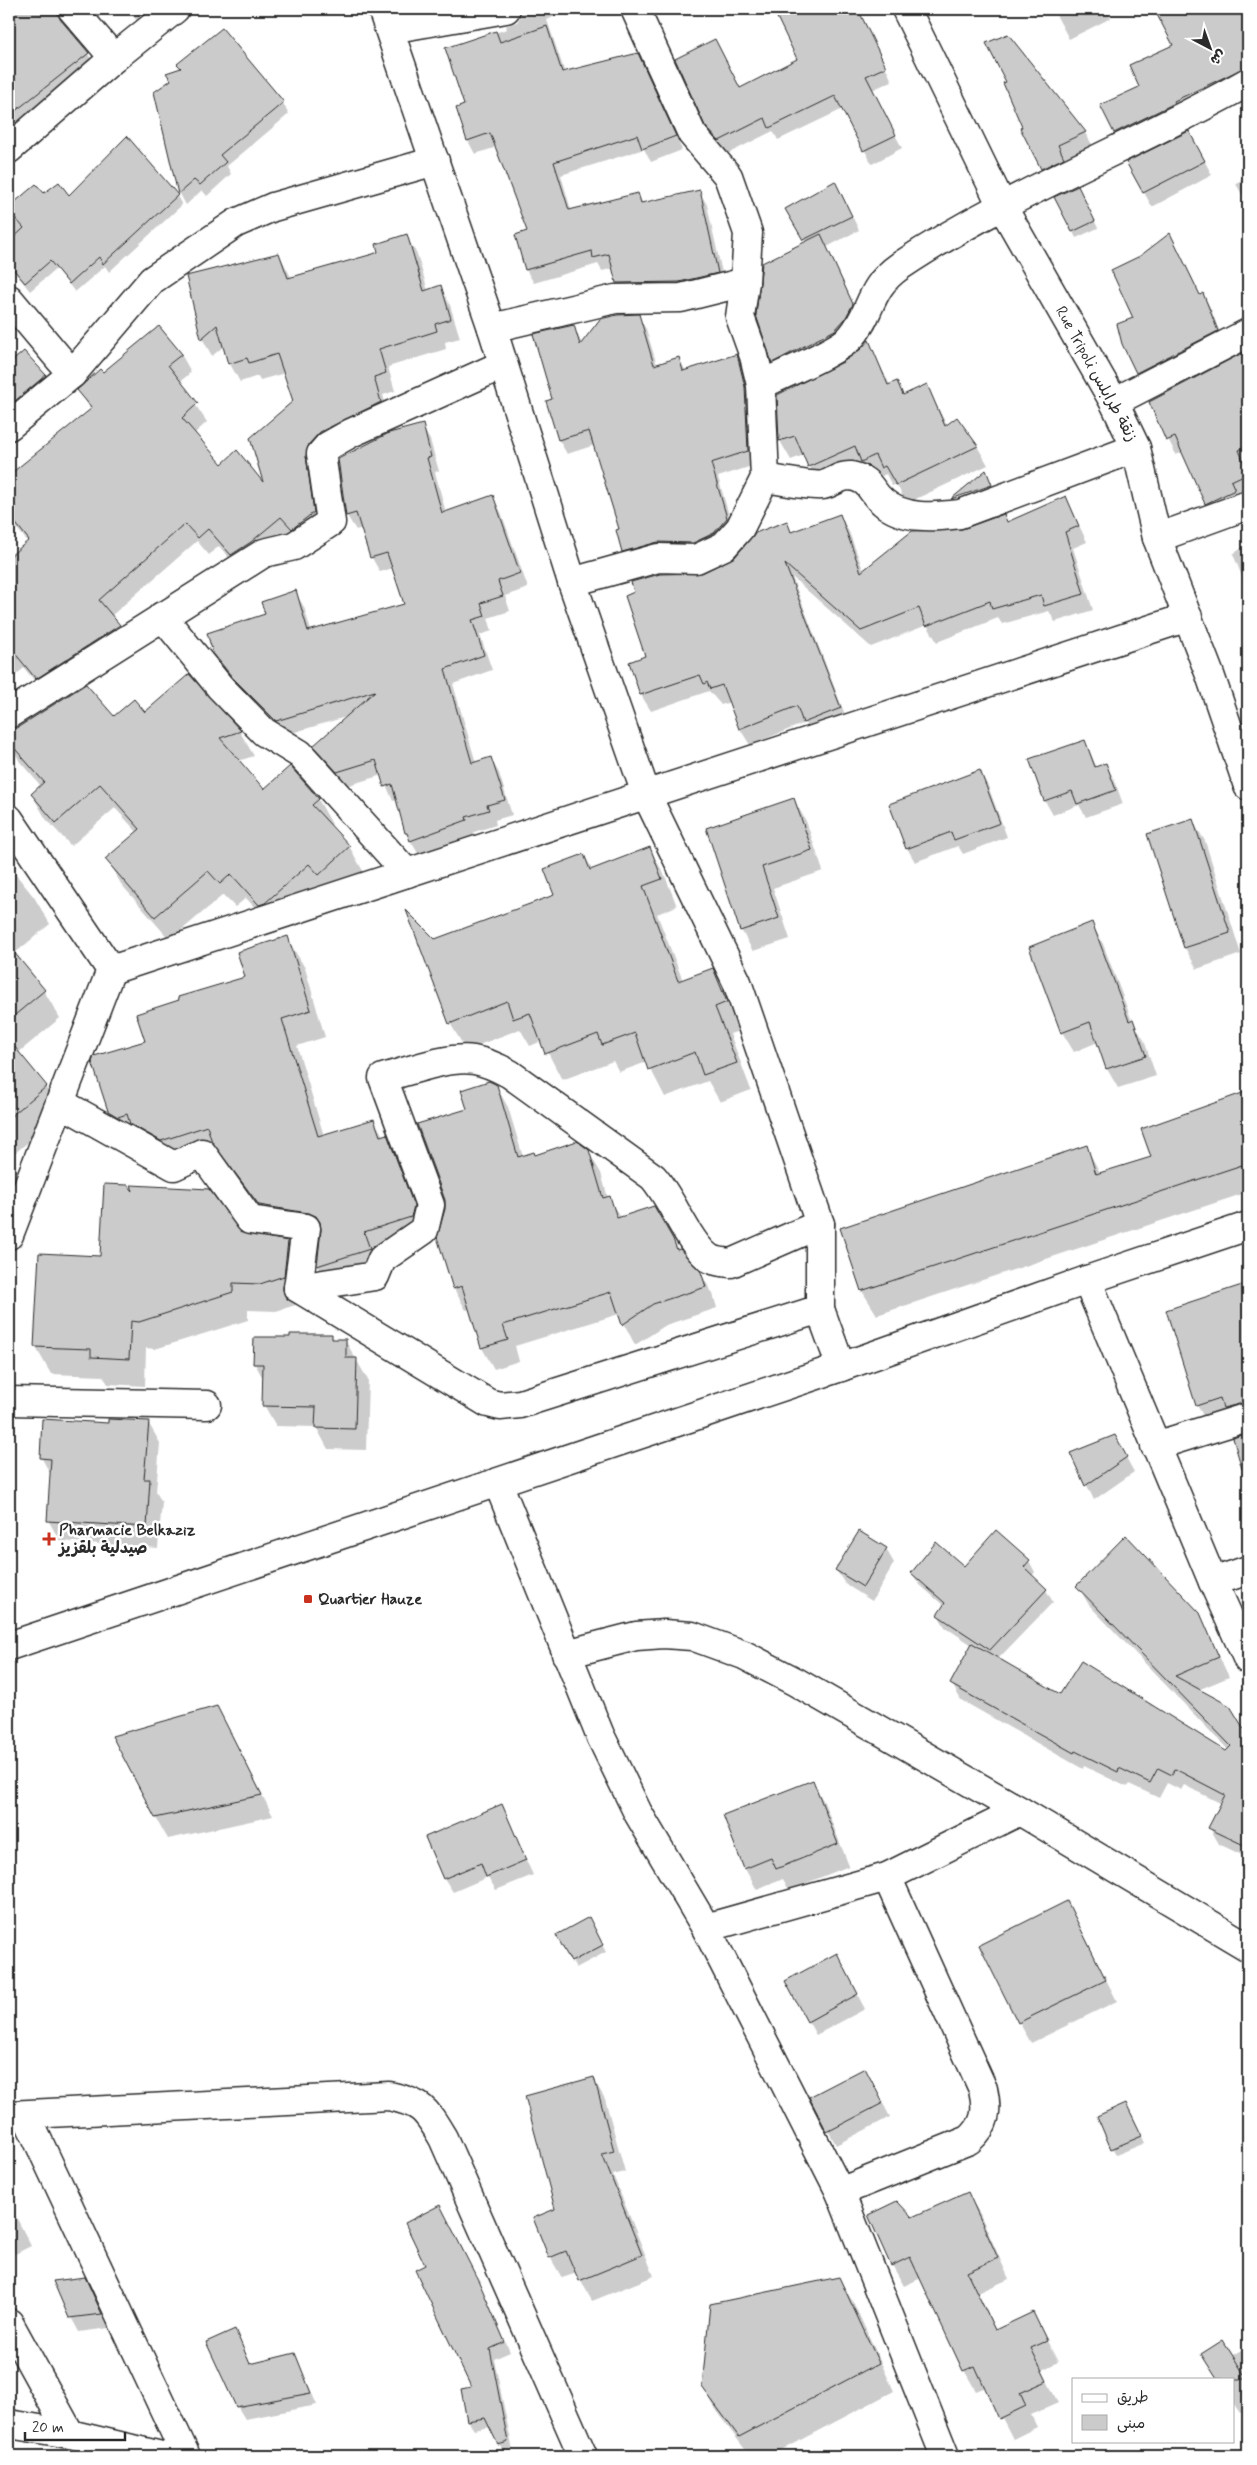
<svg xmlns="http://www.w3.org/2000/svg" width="1257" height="2465" viewBox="0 0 1257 2465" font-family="Mynerve,'Playpen Sans Arabic',sans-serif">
<rect width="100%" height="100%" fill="#fff"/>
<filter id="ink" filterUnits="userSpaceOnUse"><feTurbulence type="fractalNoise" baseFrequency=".02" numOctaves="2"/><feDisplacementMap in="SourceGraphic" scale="10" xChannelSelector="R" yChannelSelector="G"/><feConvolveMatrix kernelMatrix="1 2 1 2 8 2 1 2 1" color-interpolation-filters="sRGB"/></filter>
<g filter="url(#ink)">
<g fill="#0003">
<polygon points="9,9 93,9 66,21 66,28 88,54 98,71 9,141"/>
<polygon points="127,9 154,9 138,22"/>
<polygon points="522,9 570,9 547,20 565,73 637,54 682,150 651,162 644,149 561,175 571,210 638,194 643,204 700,192 707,205 725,286 625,296 617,283 614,268 602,271 598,264 534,283 526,270 517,235 529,232 497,147 475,154 468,141 465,106 446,49 507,29 506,26 517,22 522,14"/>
<polygon points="774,9 832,9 852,49 879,53 892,81 872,90 902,148 872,164 843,109 778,140 773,131 727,154 706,125 740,89 799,60"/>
<polygon points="1053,9 1106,9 1111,18 1069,39"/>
<polygon points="1177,9 1248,9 1248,84 1124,148 1102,106 1141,88 1174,46 1167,14"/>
<polygon points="1008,35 1085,133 1093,146 1065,159 1071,171 1050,181 1023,128 1008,83"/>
<polygon points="179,64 283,103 289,114 227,166 231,174 207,196 202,190 186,205 180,194 156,92 172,81 181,69"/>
<polygon points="1197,147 1212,175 1152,207 1128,163"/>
<polygon points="1248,174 1248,205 1236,184"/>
<polygon points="835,182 859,230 827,247 860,319 781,376 773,362 806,243 787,209"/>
<polygon points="36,186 44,195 177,196 182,205 109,272 105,266 75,292 56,269 30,291 12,269 9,272 9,209"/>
<polygon points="1081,194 1098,228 1076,238 1056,198"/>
<polygon points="1170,235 1201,296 1203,295 1210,307 1224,343 1144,385 1124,343 1135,318 1141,257"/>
<polygon points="406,236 417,254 428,291 440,287 450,305 460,338 445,342 446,349 388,367 395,391 383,395 390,421 330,450 323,530 242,573 219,546 209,555 197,541 111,616 130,644 47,696 24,668 11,679 9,675 9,558 28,542 9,519 9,477 91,410 79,390 103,374 181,354 191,372 180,382 207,422 194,434 222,466 266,487 294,401 285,373 260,380 258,376 240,382 230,364 224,346 212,356 202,338 279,254 292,279 379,252"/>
<polygon points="638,316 646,329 657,365 679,359 686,371 736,355 744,369 753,402 755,465 718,477 734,533 632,565 624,551 620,530 595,445 567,454 559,440 548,401 554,400 573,326 582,344"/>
<polygon points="868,342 890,385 897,383 904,395 927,386 947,426 977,446 988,465 907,503 896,484 892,486 886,474 873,480 865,466 820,485 804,455 791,460 780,441 778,395 844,363 862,350"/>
<polygon points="1248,351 1248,492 1215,518 1183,452 1176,455 1150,402"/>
<polygon points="24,353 45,376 54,393 9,430 9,366"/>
<polygon points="422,426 430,440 439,471 435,472 446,513 493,497 501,512 528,588 505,596 510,611 488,618 492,631 480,635 492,670 453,684 476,763 490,758 499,773 512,815 495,820 496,825 474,832 475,835 419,855 406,833 397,800 393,801 382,775 346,786 324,761 315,746 349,716 285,735 242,691 223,668 214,653 267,615 295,592 304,607 311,631 405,605 393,568 380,572 372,558 362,528 356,530 347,516"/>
<polygon points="1066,498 1087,542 1073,548 1093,610 1055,622 1049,611 1002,624 998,618 937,642 927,625 871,647 792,577 849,725 813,738 805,723 750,745 740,729 730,702 721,705 709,691 651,711 641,695 631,663 647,657 702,575 731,561 786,523 792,533 840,515 849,532 864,572 962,531 1007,523"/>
<polygon points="1248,544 1248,591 1233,554"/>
<polygon points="189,675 240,732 254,756 238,761 264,791 318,799 332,824 330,826 349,846 363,871 333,899 274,929 246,898 235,907 223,895 170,940 121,884 107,859 138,833 115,808 71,846 46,819 32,795 41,786 20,762 9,742 9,735 15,729 85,686 114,718 145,714"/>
<polygon points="1085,741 1097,768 1106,765 1114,779 1123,804 1086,817 1079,805 1053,815 1045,801 1031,760"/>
<polygon points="980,772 988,786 1007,837 963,854 958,846 915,862 907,848"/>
<polygon points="794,800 806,821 823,871 773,888 790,939 753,951 741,930 707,829"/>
<polygon points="1192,820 1205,841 1241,954 1197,969 1185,948"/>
<polygon points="650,849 665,876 677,906 657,914 683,981 712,970 728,997 742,1030 730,1034 751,1090 720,1102 708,1081 665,1097 647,1062 619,1072 613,1061 562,1080 542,1041 530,1046 520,1029 466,1050 450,1023 435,941 555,895 584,855 593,870"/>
<polygon points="9,866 34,897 50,924 14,954 44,991 60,1018 18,1053 46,1087 62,1114 9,1158"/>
<polygon points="1092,924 1103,944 1132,1021 1144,1040 1156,1076 1118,1088 1107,1069 1098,1042 1074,1052 1062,1032"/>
<polygon points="289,941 305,968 325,1037 297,1046 324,1136 374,1120 383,1136 386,1135 402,1162 429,1234 334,1293 318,1266 321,1239 276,1233 221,1154 177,1168 125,1139 109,1111 146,1042 247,977"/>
<polygon points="496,1086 508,1107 523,1157 588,1151 601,1173 608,1198 621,1218 653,1207 679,1250 700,1272 713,1294 717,1308 666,1325 635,1345 619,1314 515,1346 519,1361 494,1369 482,1348 470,1309 466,1310 454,1289 438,1237 469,1110"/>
<polygon points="1248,1093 1248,1192 877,1315 862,1291 842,1228 1086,1147 1101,1174 1152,1158 1142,1129"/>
<polygon points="136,1196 241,1234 288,1242 304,1270 299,1304 276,1311 248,1310 248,1320 155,1349 146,1348 145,1386 108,1384 103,1376 51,1374 35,1346 101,1258"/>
<polygon points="1248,1284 1248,1483 1234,1439 1241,1437 1235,1426 1213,1433 1197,1405 1167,1311"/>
<polygon points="331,1335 334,1340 345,1340 368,1380 366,1450 328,1449 316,1427 276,1426 264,1405 264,1380 255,1364 291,1338"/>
<polygon points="148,1422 160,1443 156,1492 162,1502 158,1548 60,1541 48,1520 51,1475 41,1457 109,1425"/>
<polygon points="1122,1450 1134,1472 1094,1500 1072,1454"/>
<polygon points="886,1549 894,1563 872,1601 845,1584 836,1570"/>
<polygon points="1029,1561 1035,1572 1032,1576 1046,1590 1053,1602 998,1659 1060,1695 1235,1757 1089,1605 1078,1586 1199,1614 1229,1677 1198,1690 1229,1707 1248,1739 1248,1858 1219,1844 1210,1828 1222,1804 1184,1785 1181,1790 1167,1783 1159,1798 1129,1784 1127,1787 1084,1766 1083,1769 961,1700 952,1684 972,1645 945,1627 938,1615 944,1606 919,1584 912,1573"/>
<polygon points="217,1707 273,1816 168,1839 156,1818"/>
<polygon points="812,1781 824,1802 849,1866 789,1890 783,1879 757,1890 745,1869"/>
<polygon points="501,1806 533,1875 496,1890 488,1877 453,1892 444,1878"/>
<polygon points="1067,1903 1117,2001 1031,2043 1019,2022"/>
<polygon points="588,1919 606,1952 576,1968 558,1935"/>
<polygon points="844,1969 865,2009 816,2035 808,2021"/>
<polygon points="593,2078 605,2099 625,2172 613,2175 654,2276 592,2301 577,2273 562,2278 550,2257 556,2210"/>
<polygon points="873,2084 890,2117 836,2145 811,2098"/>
<polygon points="1130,2111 1145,2143 1116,2155 1098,2117"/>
<polygon points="967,2193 980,2214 1009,2279 978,2293 996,2331 1033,2314 1058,2362 1042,2370 1058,2403 1031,2415 1037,2427 1013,2439 986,2387 976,2391 964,2370 921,2278 904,2286 892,2265 912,2218"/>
<polygon points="9,2203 31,2246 9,2257"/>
<polygon points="84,2278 92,2292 109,2328 79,2332 71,2317"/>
<polygon points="839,2278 855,2306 894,2391 770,2456 750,2456 719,2415 703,2387"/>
<polygon points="483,2293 510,2352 494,2359 513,2451 505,2454 491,2427 474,2430 468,2421 463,2390 473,2388"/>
<polygon points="234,2331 251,2365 295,2355 317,2405 245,2419 237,2406"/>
<polygon points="1248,2346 1248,2409 1240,2413 1233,2403 1231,2356"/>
</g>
<g fill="#cbcbcb" stroke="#2b2b2b">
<polygon points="9,9 57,9 60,19 89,53 9,116"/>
<polygon points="773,9 858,9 886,67 866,76 896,135 863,151 835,96 769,128 765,118 719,141 705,126 675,59 715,39 740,88 797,59"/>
<polygon points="1154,9 1248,9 1248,66 1174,101 1175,103 1114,133 1100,105 1139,87 1129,65 1173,45"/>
<polygon points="547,26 562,72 638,53 676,136 642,149 637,135 554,162 569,210 638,193 641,203 700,190 718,273 679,282 616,283 609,254 593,258 592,251 525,270 515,235 527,231 490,133 467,141 456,108 464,105 445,48 496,31 500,42"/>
<polygon points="222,28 284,102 220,155 226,162 200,185 194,180 178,194 154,92 171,80 166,73 181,68 177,64"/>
<polygon points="1008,34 1086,132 1058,145 1064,158 1041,169 1020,128 1022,127 1003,83 1006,82 986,43"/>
<polygon points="1189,131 1205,161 1143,193 1126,162"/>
<polygon points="127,136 178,195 103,264 99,257 69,284 50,261 25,283 9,264 9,242 24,228 9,211 9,207 36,184 44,193 59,182 69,195"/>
<polygon points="835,181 852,216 803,240 785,209"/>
<polygon points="1078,186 1095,221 1072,232 1054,197"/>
<polygon points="1170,233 1200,295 1203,293 1218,331 1136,373 1122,344 1117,324 1133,318 1111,270 1140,256"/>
<polygon points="407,234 424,291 441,285 451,319 435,324 437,331 379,349 386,373 374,377 381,402 320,432 309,444 306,456 314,512 292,529 281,517 251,542 231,555 208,529 198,538 185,524 99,600 120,625 36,679 9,646 9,557 29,540 9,515 9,475 92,408 77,390 100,369 103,372 159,326 182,354 168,365 198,403 182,418 222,464 237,450 263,482 250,438 293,401 277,354 249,363 247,358 228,364 217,325 201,339 186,276 279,253 288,278 373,254 378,252 376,244"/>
<polygon points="821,234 853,304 845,319 835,330 772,363 756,315 762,263"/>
<polygon points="639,314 654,365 679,357 683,371 737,354 745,387 748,451 711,463 727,518 714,533 693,543 658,542 622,552 616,530 619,529 589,431 558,440 546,401 552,399 533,334 574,325 580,345 600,319 617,315"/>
<polygon points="869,340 888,385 897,381 903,395 927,384 945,426 957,417 978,446 896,485 885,466 881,468 875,455 861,462 855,446 808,467 795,436 779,441 777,395 843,362 861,349"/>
<polygon points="1248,350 1248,446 1239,450 1248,473 1231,481 1235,490 1205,504 1175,437 1166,441 1149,402"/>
<polygon points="24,351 46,375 9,406 9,364"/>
<polygon points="423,424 431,457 427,458 442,513 493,495 520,573 498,581 503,596 481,603 485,616 472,620 484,655 445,669 472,763 491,757 505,800 487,805 489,810 466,817 467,820 410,841 407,833 405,833 392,784 384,787 376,760 337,772 313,746 375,691 276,721 232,677 213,653 207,633 265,614 261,602 296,590 308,631 404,604 387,553 370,558 356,513 346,516 338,459 389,433"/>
<polygon points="986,470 992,485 951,499"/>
<polygon points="1066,496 1079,526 1065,532 1084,594 1044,606 1041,595 992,609 990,601 926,626 919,608 861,631 785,564 841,708 803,723 797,706 739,729 722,685 710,689 707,682 704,684 700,675 640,695 629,662 645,656 625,596 634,592 631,582 660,574 702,573 735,557 755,533 787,521 791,532 840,514 861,572 912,531 962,529 1004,514 1007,522"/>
<polygon points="189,674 241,731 220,738 264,789 290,766 319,799 312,805 350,846 319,875 309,864 265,903 259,905 231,874 220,884 208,871 155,917 105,859 140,829 100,784 56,823 31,794 44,782 9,742 9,733 86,684 114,716 134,699 145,712"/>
<polygon points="1085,740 1095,767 1106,763 1116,790 1077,804 1072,791 1044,801 1029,759"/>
<polygon points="980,770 1000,823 954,840 951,832 906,849 889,804"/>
<polygon points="794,798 812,850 762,867 779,918 740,931 706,828"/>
<polygon points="1193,819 1230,933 1184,948 1147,834"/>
<polygon points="650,847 662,879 643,886 678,981 713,968 727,1002 715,1007 737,1063 703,1075 695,1052 648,1070 635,1033 602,1045 598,1034 545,1054 530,1013 513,1019 507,1001 449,1024 406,910 435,939 554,895 544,869 584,854 590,870"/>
<polygon points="1092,922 1129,1021 1133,1019 1146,1056 1106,1069 1090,1022 1061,1033 1029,947"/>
<polygon points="288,936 311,1010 282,1019 318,1136 374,1119 380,1136 387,1134 414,1206 411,1217 364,1232 370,1249 317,1266 321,1230 320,1222 316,1216 308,1213 259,1205 212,1142 207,1126 161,1141 130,1124 127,1114 118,1117 108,1111 92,1062 94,1056 145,1041 136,1014 179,1000 178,997 245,977 237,952"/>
<polygon points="9,946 45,990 9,1020"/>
<polygon points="9,1040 47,1086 9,1118"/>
<polygon points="489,1081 497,1085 518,1157 534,1152 535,1155 577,1141 589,1150 603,1198 610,1196 617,1218 654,1206 673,1239 677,1250 680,1249 701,1272 706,1287 653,1304 622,1325 611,1292 503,1325 508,1340 481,1348 462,1286 453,1289 437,1237 445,1209 445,1200 417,1124 467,1109 461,1090"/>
<polygon points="1248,1091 1248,1163 861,1291 840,1228 1087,1145 1096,1174 1151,1157 1141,1129"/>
<polygon points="104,1184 128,1185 133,1191 131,1185 209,1189 242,1233 288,1241 284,1276 260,1284 233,1283 233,1292 139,1322 131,1321 129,1359 91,1357 91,1349 34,1347 39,1253 100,1256"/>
<polygon points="1248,1283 1248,1402 1223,1408 1220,1398 1196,1406 1166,1310"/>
<polygon points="290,1334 332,1334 332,1339 346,1339 346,1358 357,1358 355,1429 315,1428 316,1407 262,1406 263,1364 253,1364 254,1337 290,1337"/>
<polygon points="42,1419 108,1423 108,1419 149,1421 144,1479 150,1479 147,1527 47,1521 51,1459 40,1458"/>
<polygon points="1248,1433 1248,1468 1242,1469 1233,1438"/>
<polygon points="1115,1435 1127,1457 1085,1486 1070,1453"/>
<polygon points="996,1530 1030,1560 1024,1567 1047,1589 990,1650 937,1615 945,1603 911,1573 936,1542 964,1566"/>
<polygon points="859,1531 887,1548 863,1587 835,1570"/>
<polygon points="1126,1535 1200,1613 1219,1657 1175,1676 1230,1706 1244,1729 1248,1724 1248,1847 1208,1828 1225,1795 1175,1769 1172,1775 1158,1768 1150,1783 1119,1768 1118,1772 1075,1751 1074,1753 950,1684 972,1643 1060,1694 1081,1661 1226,1751 1231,1746 1076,1586"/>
<polygon points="217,1706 262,1795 155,1818 112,1736"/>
<polygon points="813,1780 838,1844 776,1869 771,1858 744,1869 723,1815"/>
<polygon points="502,1804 526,1860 486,1877 481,1863 443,1879 425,1837"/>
<polygon points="1067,1901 1106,1980 1018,2023 979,1945"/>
<polygon points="589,1917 603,1945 571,1962 556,1935"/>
<polygon points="837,1953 858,1994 807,2022 785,1981"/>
<polygon points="865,2068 883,2103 827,2132 809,2097"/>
<polygon points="594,2077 614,2151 602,2154 642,2255 579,2281 566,2251 549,2258 533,2218 555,2209 525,2096"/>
<polygon points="1126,2103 1142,2136 1111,2149 1097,2116"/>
<polygon points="968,2192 998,2258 967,2272 995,2330 1033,2312 1047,2341 1031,2348 1047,2381 1020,2393 1026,2406 999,2419 975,2366 963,2371 910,2257 891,2266 868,2215 897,2201 912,2217"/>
<polygon points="440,2205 479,2282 505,2342 490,2349 508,2442 498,2445 485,2418 467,2421 461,2389 471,2387 415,2270 425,2265 405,2223"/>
<polygon points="85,2277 102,2314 69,2318 53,2281"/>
<polygon points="839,2277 879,2363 739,2437 702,2387 710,2304"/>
<polygon points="235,2329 250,2364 295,2353 311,2393 236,2407 206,2342"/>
<polygon points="1223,2340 1247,2379 1217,2379 1201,2354"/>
</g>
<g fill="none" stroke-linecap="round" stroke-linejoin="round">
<g stroke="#2b2b2b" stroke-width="31">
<g id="street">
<polyline points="72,9 114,58"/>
<polyline points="382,9 492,328 572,582 646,794 737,982 820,1224"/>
<polyline points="906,9 1002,206 1114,402 1136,448 1157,538 1210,675 1248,786"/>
<polyline points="390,29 506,9"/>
<polyline points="9,149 114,58 175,9"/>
<path d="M745 282 740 317 754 356 761 385C780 375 839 351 851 337 873 312 867 289 900 266 1009 193 1134 147 1248 82"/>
<polyline points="9,299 72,374"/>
<polyline points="492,328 615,299 681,298 745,282 748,233 728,176 692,134 635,9"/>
<polyline points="1114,402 1248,333"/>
<polyline points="9,426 72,374 152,280 236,223 273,207 435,161"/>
<path d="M765 478C778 480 812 487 823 485 833 483 840 475 851 476 872 480 869 491 883 502 903 520 936 517 960 514L1136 448"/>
<polyline points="1157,538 1248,505"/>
<polyline points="572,582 658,558 696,559 724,546 740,528 765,478 761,385"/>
<polyline points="162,616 220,687 264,732 300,754 407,873"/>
<polyline points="9,714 264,553 294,546 331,522 321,454 328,446 351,433 502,365"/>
<polyline points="9,819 111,970 9,1235"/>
<polyline points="111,970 1188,617"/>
<polyline points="61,1103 174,1166 202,1153 250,1220 306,1228 298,1288 488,1403 500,1406 520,1404 820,1309"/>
<polyline points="1087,1280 1213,1582 1248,1660"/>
<path d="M298 1288 375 1276 382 1259 424 1230 430 1205 383 1078C409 1071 448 1056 474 1060 487 1062 499 1068 510 1074L653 1177C672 1198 688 1243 709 1258 715 1262 723 1262 731 1263L820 1224V1309L841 1367"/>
<polyline points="9,1401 207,1405"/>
<polyline points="1155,1446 1248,1417"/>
<polyline points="498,1483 600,1735 638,1813 706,1928 840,2192 945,2456"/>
<polyline points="1213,1582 1248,1570"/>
<polyline points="566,1654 636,1636 664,1634 692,1636 744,1655 796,1682 1020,1811 1248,1947"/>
<polyline points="706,1928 887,1877 1020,1811"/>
<path d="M9 2115 389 2096C423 2103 426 2110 443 2138L583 2456"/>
<polyline points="26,2115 186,2456"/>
<path d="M840 2192 969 2140C986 2125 988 2111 983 2089L887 1877"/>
<polyline points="9,2323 70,2434"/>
<polyline points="9,2424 70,2434 162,2456"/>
</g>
</g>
<g stroke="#2b2b2b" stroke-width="31">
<polyline id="secondary" points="9,1646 841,1367 1087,1280 1248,1226"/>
</g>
<use href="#street" stroke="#fff" stroke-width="28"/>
<use href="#secondary" stroke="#fff" stroke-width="28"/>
</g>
</g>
<g fill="#c8321e" stroke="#fff" stroke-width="2">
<path d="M46.5 1531.5h5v5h5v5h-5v5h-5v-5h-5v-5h5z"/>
<rect x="303" y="1594" width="10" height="10" rx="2.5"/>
</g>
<g text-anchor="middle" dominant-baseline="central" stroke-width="5" stroke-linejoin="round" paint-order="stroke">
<g font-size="16" fill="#2b2b2b" stroke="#fff">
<text transform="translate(1096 374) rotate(61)">Rue Tripoli زنقة طرابلس</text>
</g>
<g font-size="16" font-weight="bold" fill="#2b2b2b" stroke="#fff" text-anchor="start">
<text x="59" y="1530">Pharmacie Belkaziz<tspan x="59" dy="18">صيدلية بلقزيز</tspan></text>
<text x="318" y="1599">Quartier Hauze</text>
</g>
</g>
<rect width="1257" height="2465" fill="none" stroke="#fff" stroke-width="30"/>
<rect x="15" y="15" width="1227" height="2435" fill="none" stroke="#2b2b2b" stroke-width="2" filter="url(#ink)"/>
<rect x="1072" y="2378" width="162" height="65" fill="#ffffff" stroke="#aaaaaa"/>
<rect x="1082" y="2394" width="25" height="8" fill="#ffffff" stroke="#aaaaaa"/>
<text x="1117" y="2402" font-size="15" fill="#2b2b2b">طريق</text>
<rect x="1082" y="2415" width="25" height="15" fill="#cbcbcb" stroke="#aaaaaa"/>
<text x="1117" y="2428" font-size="15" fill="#2b2b2b">مبنى</text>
<g transform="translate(1210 48) rotate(139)" stroke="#ffffff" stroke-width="4" paint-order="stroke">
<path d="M0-4L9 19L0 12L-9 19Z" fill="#2b2b2b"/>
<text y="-8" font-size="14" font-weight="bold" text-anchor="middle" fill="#2b2b2b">ش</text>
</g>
<path d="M25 2432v8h100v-8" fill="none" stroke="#2b2b2b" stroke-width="2.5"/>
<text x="32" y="2432" font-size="15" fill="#2b2b2b" stroke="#ffffff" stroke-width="4" paint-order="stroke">20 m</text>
</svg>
